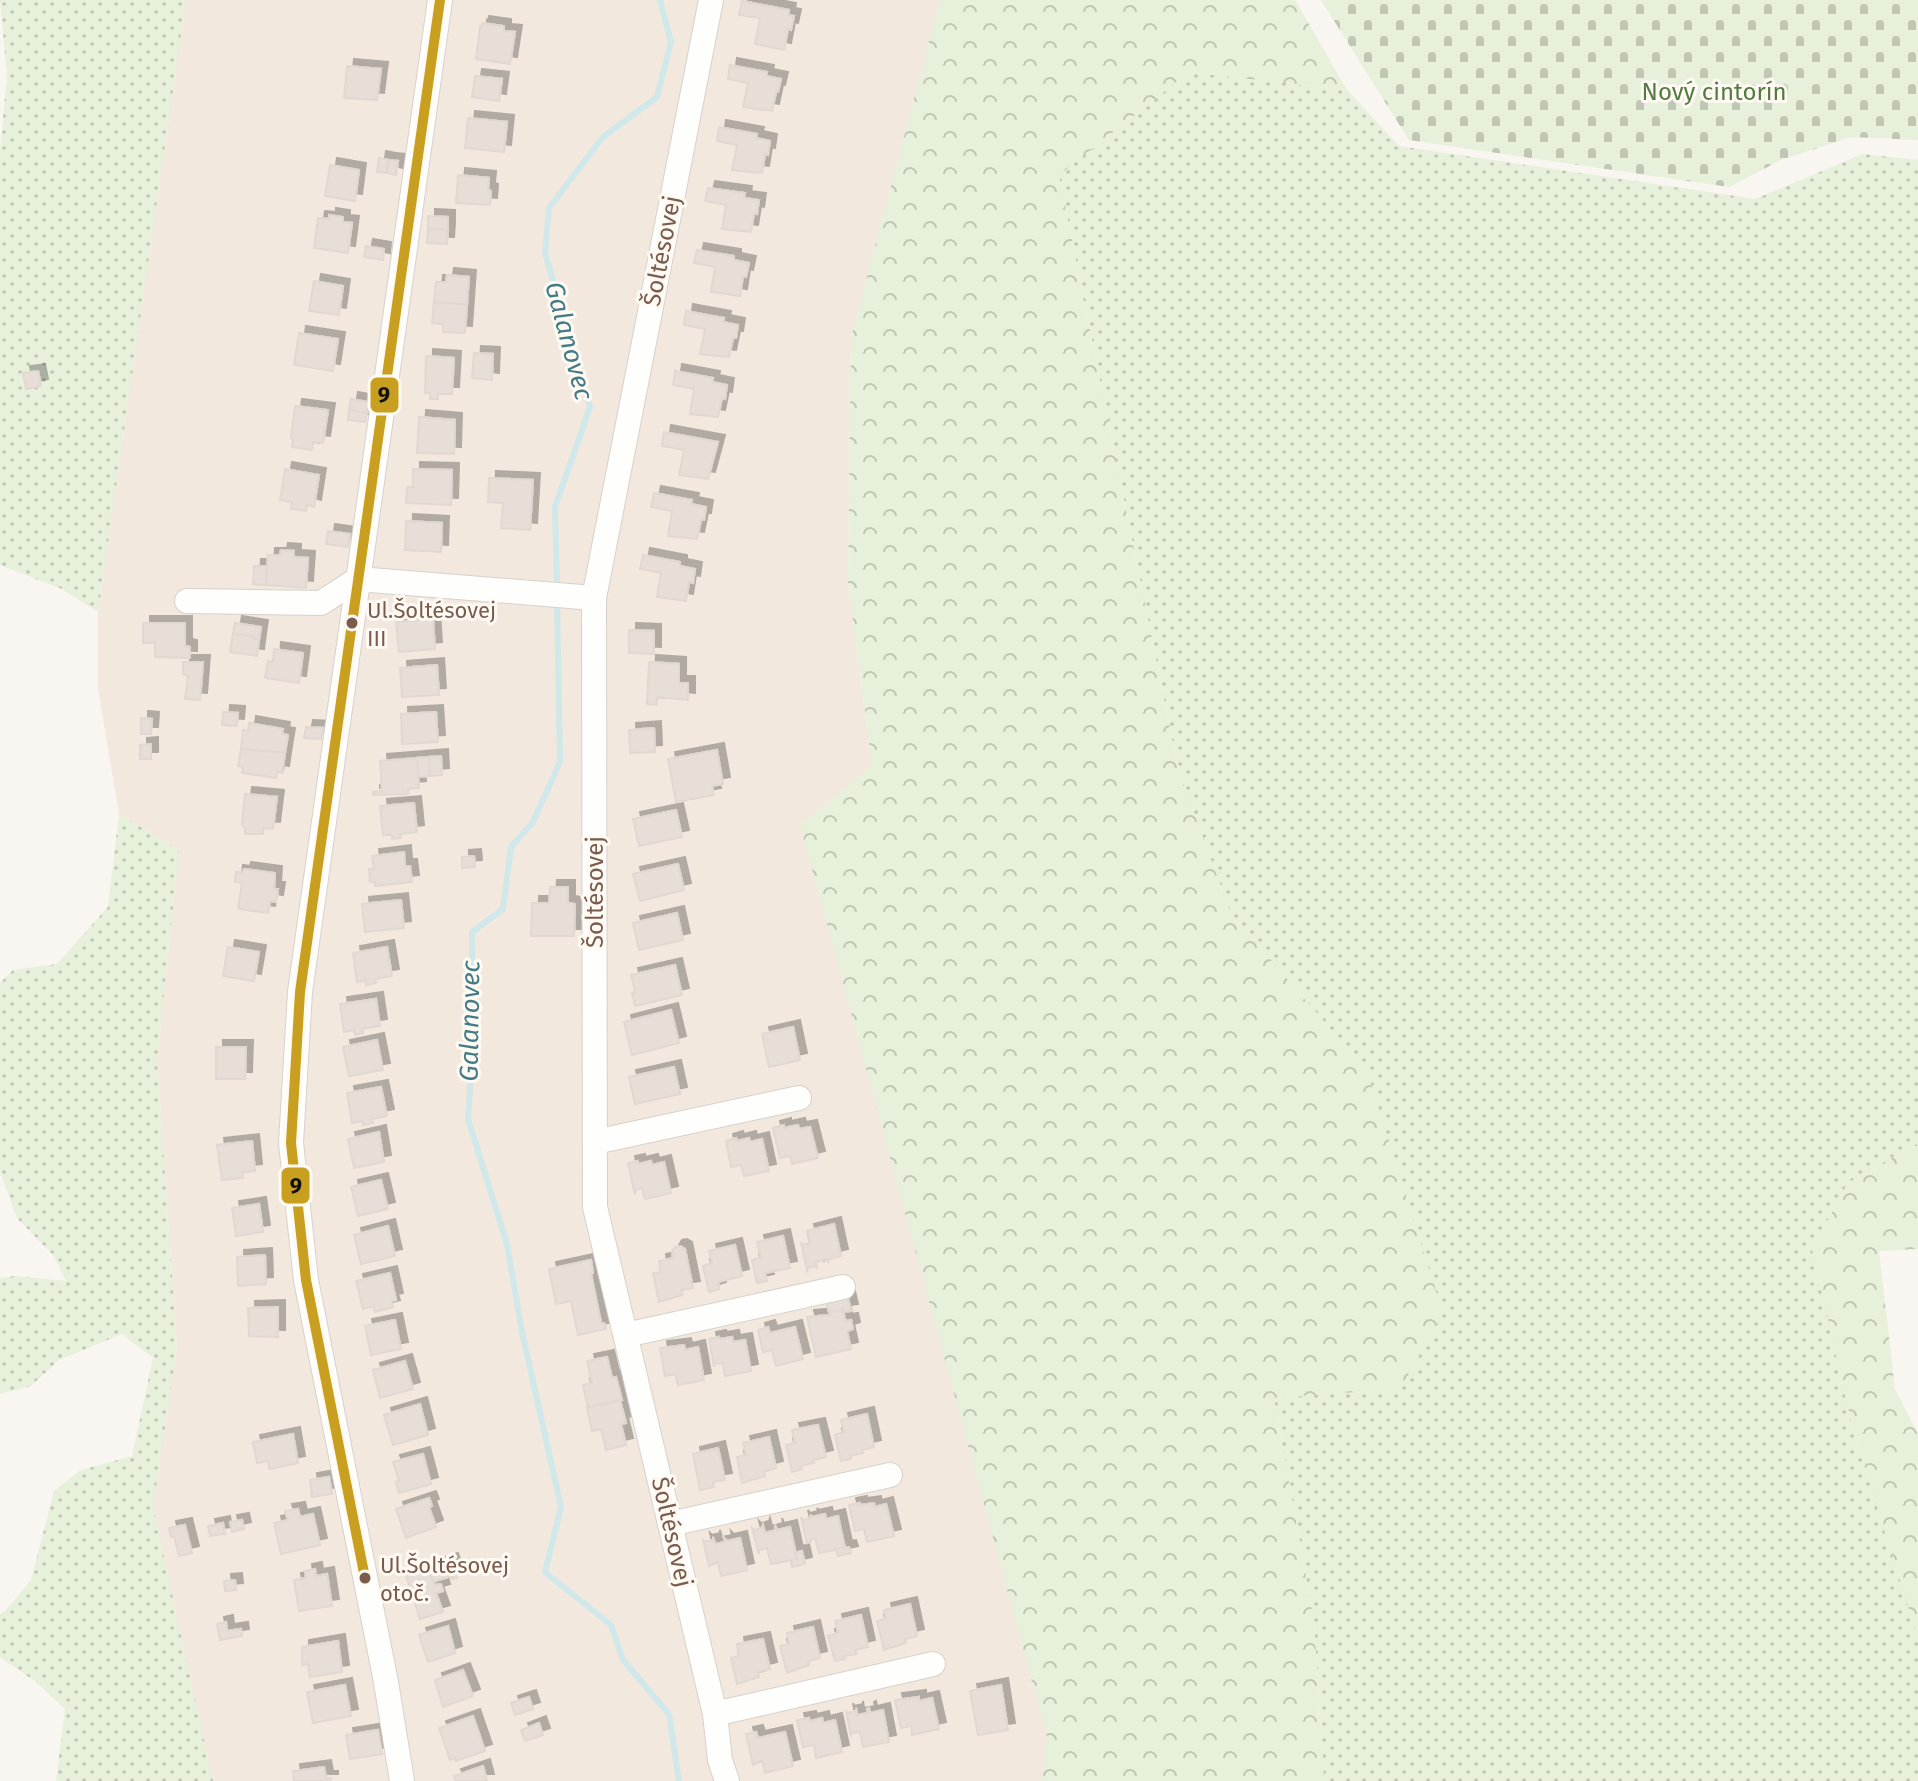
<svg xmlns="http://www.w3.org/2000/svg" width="1918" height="1781" viewBox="0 0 1918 1781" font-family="'Fira Sans',sans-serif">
<defs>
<pattern id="grass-dots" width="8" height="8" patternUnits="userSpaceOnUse" patternTransform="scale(2)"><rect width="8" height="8" fill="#e7f0db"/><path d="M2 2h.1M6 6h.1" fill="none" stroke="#c0c6b4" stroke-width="1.8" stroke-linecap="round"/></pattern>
<pattern id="forest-crowns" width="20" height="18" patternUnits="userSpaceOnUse" patternTransform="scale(2)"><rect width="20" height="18" fill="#e7f0db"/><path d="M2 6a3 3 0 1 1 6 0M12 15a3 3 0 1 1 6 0" fill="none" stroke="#c0c6b4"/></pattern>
<pattern id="cemetery-stones" width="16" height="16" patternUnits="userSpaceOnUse" patternTransform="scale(2)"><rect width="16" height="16" fill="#e7f0db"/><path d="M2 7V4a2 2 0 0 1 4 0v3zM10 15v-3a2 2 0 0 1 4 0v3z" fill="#c0c6b4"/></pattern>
<filter id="shadow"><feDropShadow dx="7" dy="-7" stdDeviation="0" flood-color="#0004"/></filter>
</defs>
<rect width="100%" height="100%" fill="#f9f5f0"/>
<polygon fill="#f2e8de" points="186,0 940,0 851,337 848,582 872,766 1047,1737 1042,1781 213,1781 153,1507 177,1348 157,1060 179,850 119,814 98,689 98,612"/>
<g fill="url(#grass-dots)">
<polygon points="0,0 186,0 98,612 62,589 0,565 0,150 7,76"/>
<polygon points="1189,72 1347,90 1399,146 1755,199 1863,154 1918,160 1918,1143 1848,1183 1812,1249 1853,1429 1918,1638 1918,1781 1324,1781 1314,1621 1274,1398 1400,1389 1367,1071 1231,914 1178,769 1059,175"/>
<polygon points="119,814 179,850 157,1060 177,1348 153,1507 213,1781 56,1781 65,1709 36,1682 0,1657 0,1614 6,1610 31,1580 54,1491 81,1470 132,1456 153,1358 122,1334 59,1360 31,1386 0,1394 0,1278 15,1276 66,1281 53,1255 17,1218 0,1172 0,983 13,970 57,964 108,907"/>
</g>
<g fill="url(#forest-crowns)">
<polygon points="940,0 1295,0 1347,90 1189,72 1059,175 1178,769 1231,914 1367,1071 1443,1313 1400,1389 1274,1398 1314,1621 1324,1781 1042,1781 1047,1737 800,825 872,766 848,582 851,337"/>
<polygon points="1918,1143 1918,1249 1879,1251 1895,1389 1918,1434 1918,1638 1853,1429 1812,1249 1848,1183"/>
</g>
<polygon fill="url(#cemetery-stones)" points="1321,0 1918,0 1918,140 1851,137 1781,160 1729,187 1409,140"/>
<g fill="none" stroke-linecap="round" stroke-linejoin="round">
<g stroke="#d0e8ea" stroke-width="6">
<polyline points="557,589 555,507 590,407 545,253 549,208 603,137 657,97 671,42 660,0"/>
<polyline points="557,601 560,762 533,822 511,847 503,909 472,932 473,1045 468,1119 507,1244 522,1332 561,1507 545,1572 611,1625 623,1660 669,1714 679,1781"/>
</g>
</g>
<g fill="#e6ded7" stroke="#e2d8d2" stroke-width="2" filter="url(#shadow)">
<polygon points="742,1 789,10 788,15 794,16 791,30 788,29 784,50 755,44 760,18 739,15"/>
<polygon points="482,23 504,26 504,31 515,32 510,64 476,59 480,27 481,28"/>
<polygon points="730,65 767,72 766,76 781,79 778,92 776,92 772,111 743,107 748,83 728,79"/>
<polygon points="347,66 381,69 377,100 344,98"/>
<polygon points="475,76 502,79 499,101 472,97"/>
<polygon points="468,118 507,122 504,152 465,148"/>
<polygon points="719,127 757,134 756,138 770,141 768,155 765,154 762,173 732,170 737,145 717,141"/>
<polygon points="379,158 389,160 387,173 377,172"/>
<polygon points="389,160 398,161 396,175 387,173"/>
<polygon points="330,165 359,170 355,201 325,196"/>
<polygon points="458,175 489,178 488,190 491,191 490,205 456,203"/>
<polygon points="708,188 745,193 744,198 759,200 757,214 754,213 751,232 722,229 726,205 705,201"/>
<polygon points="329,215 343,217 343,222 352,223 348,253 314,248 318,218 329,219"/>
<polygon points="428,216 448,217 448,230 428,229"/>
<polygon points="428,229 448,230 447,244 427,243"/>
<polygon points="366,246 384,249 383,260 364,257"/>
<polygon points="697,250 734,256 734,260 749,263 746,277 743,276 740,296 711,292 715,267 694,263"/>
<polygon points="447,275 469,277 467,305 434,302 436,282 446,282"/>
<polygon points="314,281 343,286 339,315 309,311"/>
<polygon points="434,302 467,305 465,333 443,332 443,324 432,323"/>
<polygon points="686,311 724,318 723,322 738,325 736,338 733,338 729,357 700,354 705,329 684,325"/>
<polygon points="299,333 338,339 333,371 294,365"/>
<polygon points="474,353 493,354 492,380 472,378"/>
<polygon points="426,356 454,358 452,394 438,394 438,399 430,399 430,393 425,393"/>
<polygon points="38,371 41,386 26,389 23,373"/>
<polygon points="675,371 713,378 712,382 727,385 725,399 722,398 718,417 690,414 694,389 673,385"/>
<polygon points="351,399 368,402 367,413 349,410"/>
<polygon points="295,406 328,410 323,443 313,442 312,450 292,447 293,439 291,438"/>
<polygon points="349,410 367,413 365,422 348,420"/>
<polygon points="419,417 455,420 454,454 417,453"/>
<polygon points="664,432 718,442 708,479 679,475 684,450 662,446"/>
<polygon points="285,469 319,475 314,507 307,505 306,511 291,509 292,502 280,500"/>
<polygon points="413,469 452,470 451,505 406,503 407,487 413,487"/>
<polygon points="489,478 533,480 530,530 501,528 503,503 488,502"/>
<polygon points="654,493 692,500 691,504 706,507 704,520 701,520 697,539 668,536 672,511 651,507"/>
<polygon points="406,521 442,523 441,552 405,550"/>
<polygon points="328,531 350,534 348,547 326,544"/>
<polygon points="281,550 294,551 294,557 308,558 306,588 266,585 268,555 280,555"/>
<polygon points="643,555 680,562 680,566 695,569 693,583 689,582 686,601 657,597 661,573 640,569"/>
<polygon points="254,566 267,566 266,585 253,584"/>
<polygon points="433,619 435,649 399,652 396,622"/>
<polygon points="143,623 185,623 185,646 190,647 190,658 155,657 155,643 143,643"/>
<polygon points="235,623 261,627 259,640 255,639 256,637 233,634"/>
<polygon points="629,630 654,631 654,654 629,653"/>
<polygon points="233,634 256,637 255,639 259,640 257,656 230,652"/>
<polygon points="274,649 303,653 299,683 265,678 268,661 273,662"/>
<polygon points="183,662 203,662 200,700 185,699 188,676 183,674"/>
<polygon points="649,662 679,664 679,683 688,683 688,700 657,697 657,705 647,704"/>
<polygon points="437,665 439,695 402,697 400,668"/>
<polygon points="223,712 238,713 237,726 222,725"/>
<polygon points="436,712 438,742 402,744 401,714"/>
<polygon points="141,718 152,719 151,734 141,734"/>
<polygon points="249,723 283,729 282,734 288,735 285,753 241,749 243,730 248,731"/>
<polygon points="306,727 323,728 321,739 304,738"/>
<polygon points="654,728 655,752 630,753 629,730"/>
<polygon points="151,744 151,759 140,759 140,745"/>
<polygon points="241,749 285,753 282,773 277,772 276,778 242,773 243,767 238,766"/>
<polygon points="717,750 723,784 712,786 714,795 676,802 668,759"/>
<polygon points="441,756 442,775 430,776 429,757"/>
<polygon points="429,757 430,776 418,777 417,758"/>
<polygon points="417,758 419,788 408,789 408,794 373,795 373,792 382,791 380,761"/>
<polygon points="245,794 277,797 273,829 263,828 263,834 245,834 245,827 242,825"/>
<polygon points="414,803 417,832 400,834 401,838 392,839 392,835 383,835 380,806"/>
<polygon points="676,810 682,837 639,846 633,819"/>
<polygon points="404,852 405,866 410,866 412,882 375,886 375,882 370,882 369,869 374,869 372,856"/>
<polygon points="474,856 475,867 462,868 462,857"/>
<polygon points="678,864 684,890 640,901 633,874"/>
<polygon points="244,869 275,873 274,889 278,889 276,902 270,901 268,913 238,909 242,883 235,882 236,872 243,873"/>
<polygon points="550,887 568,887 568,903 575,904 574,936 531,936 532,903 549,903"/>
<polygon points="401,900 404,928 365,932 362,904"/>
<polygon points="677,913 683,940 639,950 633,923"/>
<polygon points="228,947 259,952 254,981 223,976"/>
<polygon points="387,947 392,976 375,979 376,983 366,985 365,980 357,982 353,953"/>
<polygon points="675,965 682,995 635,1006 632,993 635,992 631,975"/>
<polygon points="376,999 380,1026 362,1029 363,1033 355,1035 354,1030 344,1032 340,1004"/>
<polygon points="671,1010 679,1043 632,1055 624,1022"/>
<polygon points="793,1027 800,1060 769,1067 762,1034"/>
<polygon points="377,1040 383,1070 349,1076 343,1047"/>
<polygon points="216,1047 246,1047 245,1079 216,1079"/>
<polygon points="674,1067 680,1094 635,1104 629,1077"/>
<polygon points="381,1087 387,1116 372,1119 373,1123 363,1125 362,1121 352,1123 347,1093"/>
<polygon points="784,1125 784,1128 798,1125 799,1129 810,1127 818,1158 792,1164 790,1156 780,1158 773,1128"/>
<polygon points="379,1132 384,1162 354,1168 348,1139"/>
<polygon points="736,1138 737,1141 749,1138 750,1142 762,1139 769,1171 744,1176 741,1165 731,1167 726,1141"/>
<polygon points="252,1141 255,1171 242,1172 243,1178 222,1180 217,1145"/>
<polygon points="638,1161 638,1164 651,1161 652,1165 664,1162 671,1193 645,1199 642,1188 635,1190 635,1195 628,1163"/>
<polygon points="381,1180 388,1209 358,1216 351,1187"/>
<polygon points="259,1204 263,1232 236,1236 232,1208"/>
<polygon points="834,1224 841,1256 829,1259 828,1263 827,1259 816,1262 817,1269 816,1266 808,1268 807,1271 801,1242 802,1245 810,1243 807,1231"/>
<polygon points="388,1226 395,1256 361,1264 354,1235"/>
<polygon points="783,1236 790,1268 765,1273 767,1281 757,1283 752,1260 761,1258 757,1242"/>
<polygon points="735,1245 742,1276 718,1282 719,1289 709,1292 703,1266 712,1263 709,1251"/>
<polygon points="680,1246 685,1249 693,1288 681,1290 682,1295 659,1302 653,1273 661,1272 659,1261 673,1258 672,1252 675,1247"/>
<polygon points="265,1255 266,1284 238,1286 237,1257"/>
<polygon points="591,1260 593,1273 591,1274 601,1323 604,1323 606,1329 578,1335 571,1301 556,1304 549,1269"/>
<polygon points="390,1273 396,1300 391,1301 393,1307 375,1312 373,1306 363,1309 356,1281"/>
<polygon points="848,1298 851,1311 843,1312 843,1308 842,1311 829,1312 826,1301"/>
<polygon points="278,1307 278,1337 249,1336 248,1308"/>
<polygon points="843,1308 845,1321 851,1320 853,1329 847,1331 851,1349 816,1357 807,1317 830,1315 829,1312 842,1311"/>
<polygon points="395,1320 401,1349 371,1355 365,1326"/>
<polygon points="768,1327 770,1333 795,1327 803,1359 776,1366 772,1350 763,1352 758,1330"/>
<polygon points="719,1337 720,1339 732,1337 733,1342 745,1340 751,1371 725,1376 723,1363 715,1364 714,1367 709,1339"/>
<polygon points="684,1345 685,1350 698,1347 704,1380 678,1385 675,1374 665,1376 660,1348"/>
<polygon points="607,1357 612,1378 616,1377 622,1400 588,1408 583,1385 592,1383 587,1361"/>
<polygon points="405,1361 413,1389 380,1398 373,1370"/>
<polygon points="620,1400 626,1423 621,1424 626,1445 606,1450 601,1429 592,1431 587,1408"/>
<polygon points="420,1404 428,1435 393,1445 384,1415"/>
<polygon points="867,1414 874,1447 862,1450 863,1453 850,1456 851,1459 841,1461 835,1435 844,1432 841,1420"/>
<polygon points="818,1425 826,1457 813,1460 814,1463 801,1466 802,1469 792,1472 786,1445 795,1443 792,1430"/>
<polygon points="293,1434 298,1463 269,1469 268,1461 257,1463 253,1442"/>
<polygon points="769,1437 776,1468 764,1471 765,1476 742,1483 737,1457 746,1455 743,1443"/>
<polygon points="718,1448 725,1480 713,1482 714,1487 700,1490 693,1454"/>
<polygon points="423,1454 431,1484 399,1493 396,1482 399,1481 393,1462"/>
<polygon points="329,1477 332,1494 312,1497 310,1480"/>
<polygon points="429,1498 432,1506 429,1507 436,1527 406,1538 396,1509"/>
<polygon points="860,1503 860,1505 874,1503 875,1507 886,1504 894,1536 867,1542 864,1529 855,1531 849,1505"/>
<polygon points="298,1509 300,1517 313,1514 320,1545 281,1554 274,1523 288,1520 285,1511"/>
<polygon points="825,1514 826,1519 838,1516 845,1548 819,1553 815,1538 811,1539 811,1542 807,1543 801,1517 803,1520 811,1518 810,1515 812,1517"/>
<polygon points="242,1520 244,1529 232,1532 230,1522"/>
<polygon points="223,1523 225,1534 210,1536 208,1526"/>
<polygon points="185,1525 192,1553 179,1556 174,1536 171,1537 169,1528"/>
<polygon points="763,1525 765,1533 776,1530 775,1525 777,1530 790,1527 797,1559 771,1564 767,1548 759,1550 759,1554 752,1528 754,1530 762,1528"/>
<polygon points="713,1537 715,1544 725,1542 724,1538 727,1541 740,1538 747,1570 721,1576 718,1562 709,1566 703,1540 705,1542 713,1540"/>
<polygon points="849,1547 851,1553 838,1556 836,1549"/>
<polygon points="802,1551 805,1564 792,1567 791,1560 797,1559 795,1553"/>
<polygon points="451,1560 457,1578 452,1579 451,1576 433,1582 428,1567"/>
<polygon points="428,1567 434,1585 441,1584 443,1591 436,1593 443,1612 420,1619 406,1575"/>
<polygon points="315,1569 316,1576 327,1574 332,1606 299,1611 294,1580 306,1578 305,1571"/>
<polygon points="235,1580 236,1590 225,1591 224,1581"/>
<polygon points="910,1604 917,1636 905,1639 906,1643 884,1650 877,1621 886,1619 884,1610"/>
<polygon points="861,1615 868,1647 855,1650 857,1654 844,1656 845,1659 835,1661 828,1636 838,1633 835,1621"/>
<polygon points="226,1622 227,1631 241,1629 242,1636 220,1640 217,1624"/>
<polygon points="448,1626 455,1653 428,1662 419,1635"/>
<polygon points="813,1627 820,1658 808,1661 809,1665 787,1673 780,1646 789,1644 787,1633"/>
<polygon points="763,1639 770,1669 758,1672 759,1677 737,1684 731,1658 739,1656 737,1644"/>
<polygon points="338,1641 342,1672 310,1677 308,1664 302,1665 302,1647"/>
<polygon points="463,1670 473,1696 443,1707 435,1680"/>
<polygon points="345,1685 351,1716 313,1723 307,1692"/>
<polygon points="1001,1685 1008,1730 978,1735 970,1691"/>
<polygon points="529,1697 533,1709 515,1715 511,1703"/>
<polygon points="919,1697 919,1701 932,1698 939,1729 912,1735 911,1726 901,1728 895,1700"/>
<polygon points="856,1708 857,1715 868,1713 867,1709 869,1708 870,1713 883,1710 889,1742 863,1747 860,1732 851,1733 851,1737 846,1710 847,1713 856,1711"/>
<polygon points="473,1716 485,1751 456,1761 455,1758 450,1760 439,1728"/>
<polygon points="809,1718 810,1721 822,1718 823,1723 835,1720 842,1752 816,1758 814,1745 803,1747 797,1720"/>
<polygon points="539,1723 543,1735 525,1741 521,1730"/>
<polygon points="378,1730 382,1754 350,1759 346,1735"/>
<polygon points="756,1732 758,1738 785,1732 793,1766 765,1773 762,1761 753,1765 746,1734"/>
<polygon points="483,1766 487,1781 456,1781 454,1776"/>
<polygon points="324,1767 326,1778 331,1778 331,1781 294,1781 293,1771"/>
</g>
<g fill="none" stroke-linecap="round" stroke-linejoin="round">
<g stroke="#d7d1cb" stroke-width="26">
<g id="minor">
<polyline points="711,0 594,598 595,1207 715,1714 720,1760 727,1781"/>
<polyline points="187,601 321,603 358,579 594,598"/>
<polyline points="595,1142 799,1098"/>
<polyline points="626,1335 843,1287"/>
<polyline points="670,1524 890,1475"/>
<polyline points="715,1714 933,1664"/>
<polyline points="402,1781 386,1682 306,1280 291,1143 300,992 440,0"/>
</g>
</g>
<use href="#minor" stroke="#fefefd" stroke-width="24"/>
<g stroke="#fffaf3" stroke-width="16">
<polyline id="bus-1" points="365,1578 306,1280 291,1143 300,992 440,0"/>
</g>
<use href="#bus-1" stroke="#c99f1f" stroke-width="10"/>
</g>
<g fill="#7a5c4d" stroke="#fffaf3" stroke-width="3">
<circle cx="352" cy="623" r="7"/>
<circle cx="365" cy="1578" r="7"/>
</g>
<g text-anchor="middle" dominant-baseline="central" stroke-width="6" stroke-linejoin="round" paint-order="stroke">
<g font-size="22" fill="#7a5c4d" stroke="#fffaf3" text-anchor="start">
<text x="367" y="610">Ul.Šoltésovej<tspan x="367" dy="28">III</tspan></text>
<text x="380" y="1565">Ul.Šoltésovej<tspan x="380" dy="28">otoč.</tspan></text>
</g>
<g font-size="24" fill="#537a41" stroke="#fffaf3">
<text x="1714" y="92">Nový cintorín</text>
</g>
<g font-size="24" fill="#7a5c4d" stroke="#fffaf3">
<text transform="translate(662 251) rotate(-79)">Šoltésovej</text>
<text transform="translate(595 892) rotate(-90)">Šoltésovej</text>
<text transform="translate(672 1532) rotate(77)">Šoltésovej</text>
</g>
<g font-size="26" font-style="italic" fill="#437c86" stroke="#fffaf3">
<text transform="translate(569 341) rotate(75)">Galanovec</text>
<text transform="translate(470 1021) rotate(-89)">Galanovec</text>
</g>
</g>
<g stroke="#fffaf3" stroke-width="3">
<rect x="369" y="376" width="31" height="38" rx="8" fill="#c99f1f"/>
<rect x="280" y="1166" width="31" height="39" rx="8" fill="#c99f1f"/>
</g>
<g font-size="22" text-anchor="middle" font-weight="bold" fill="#111">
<text x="384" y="402">9</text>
<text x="296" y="1193">9</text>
</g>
</svg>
